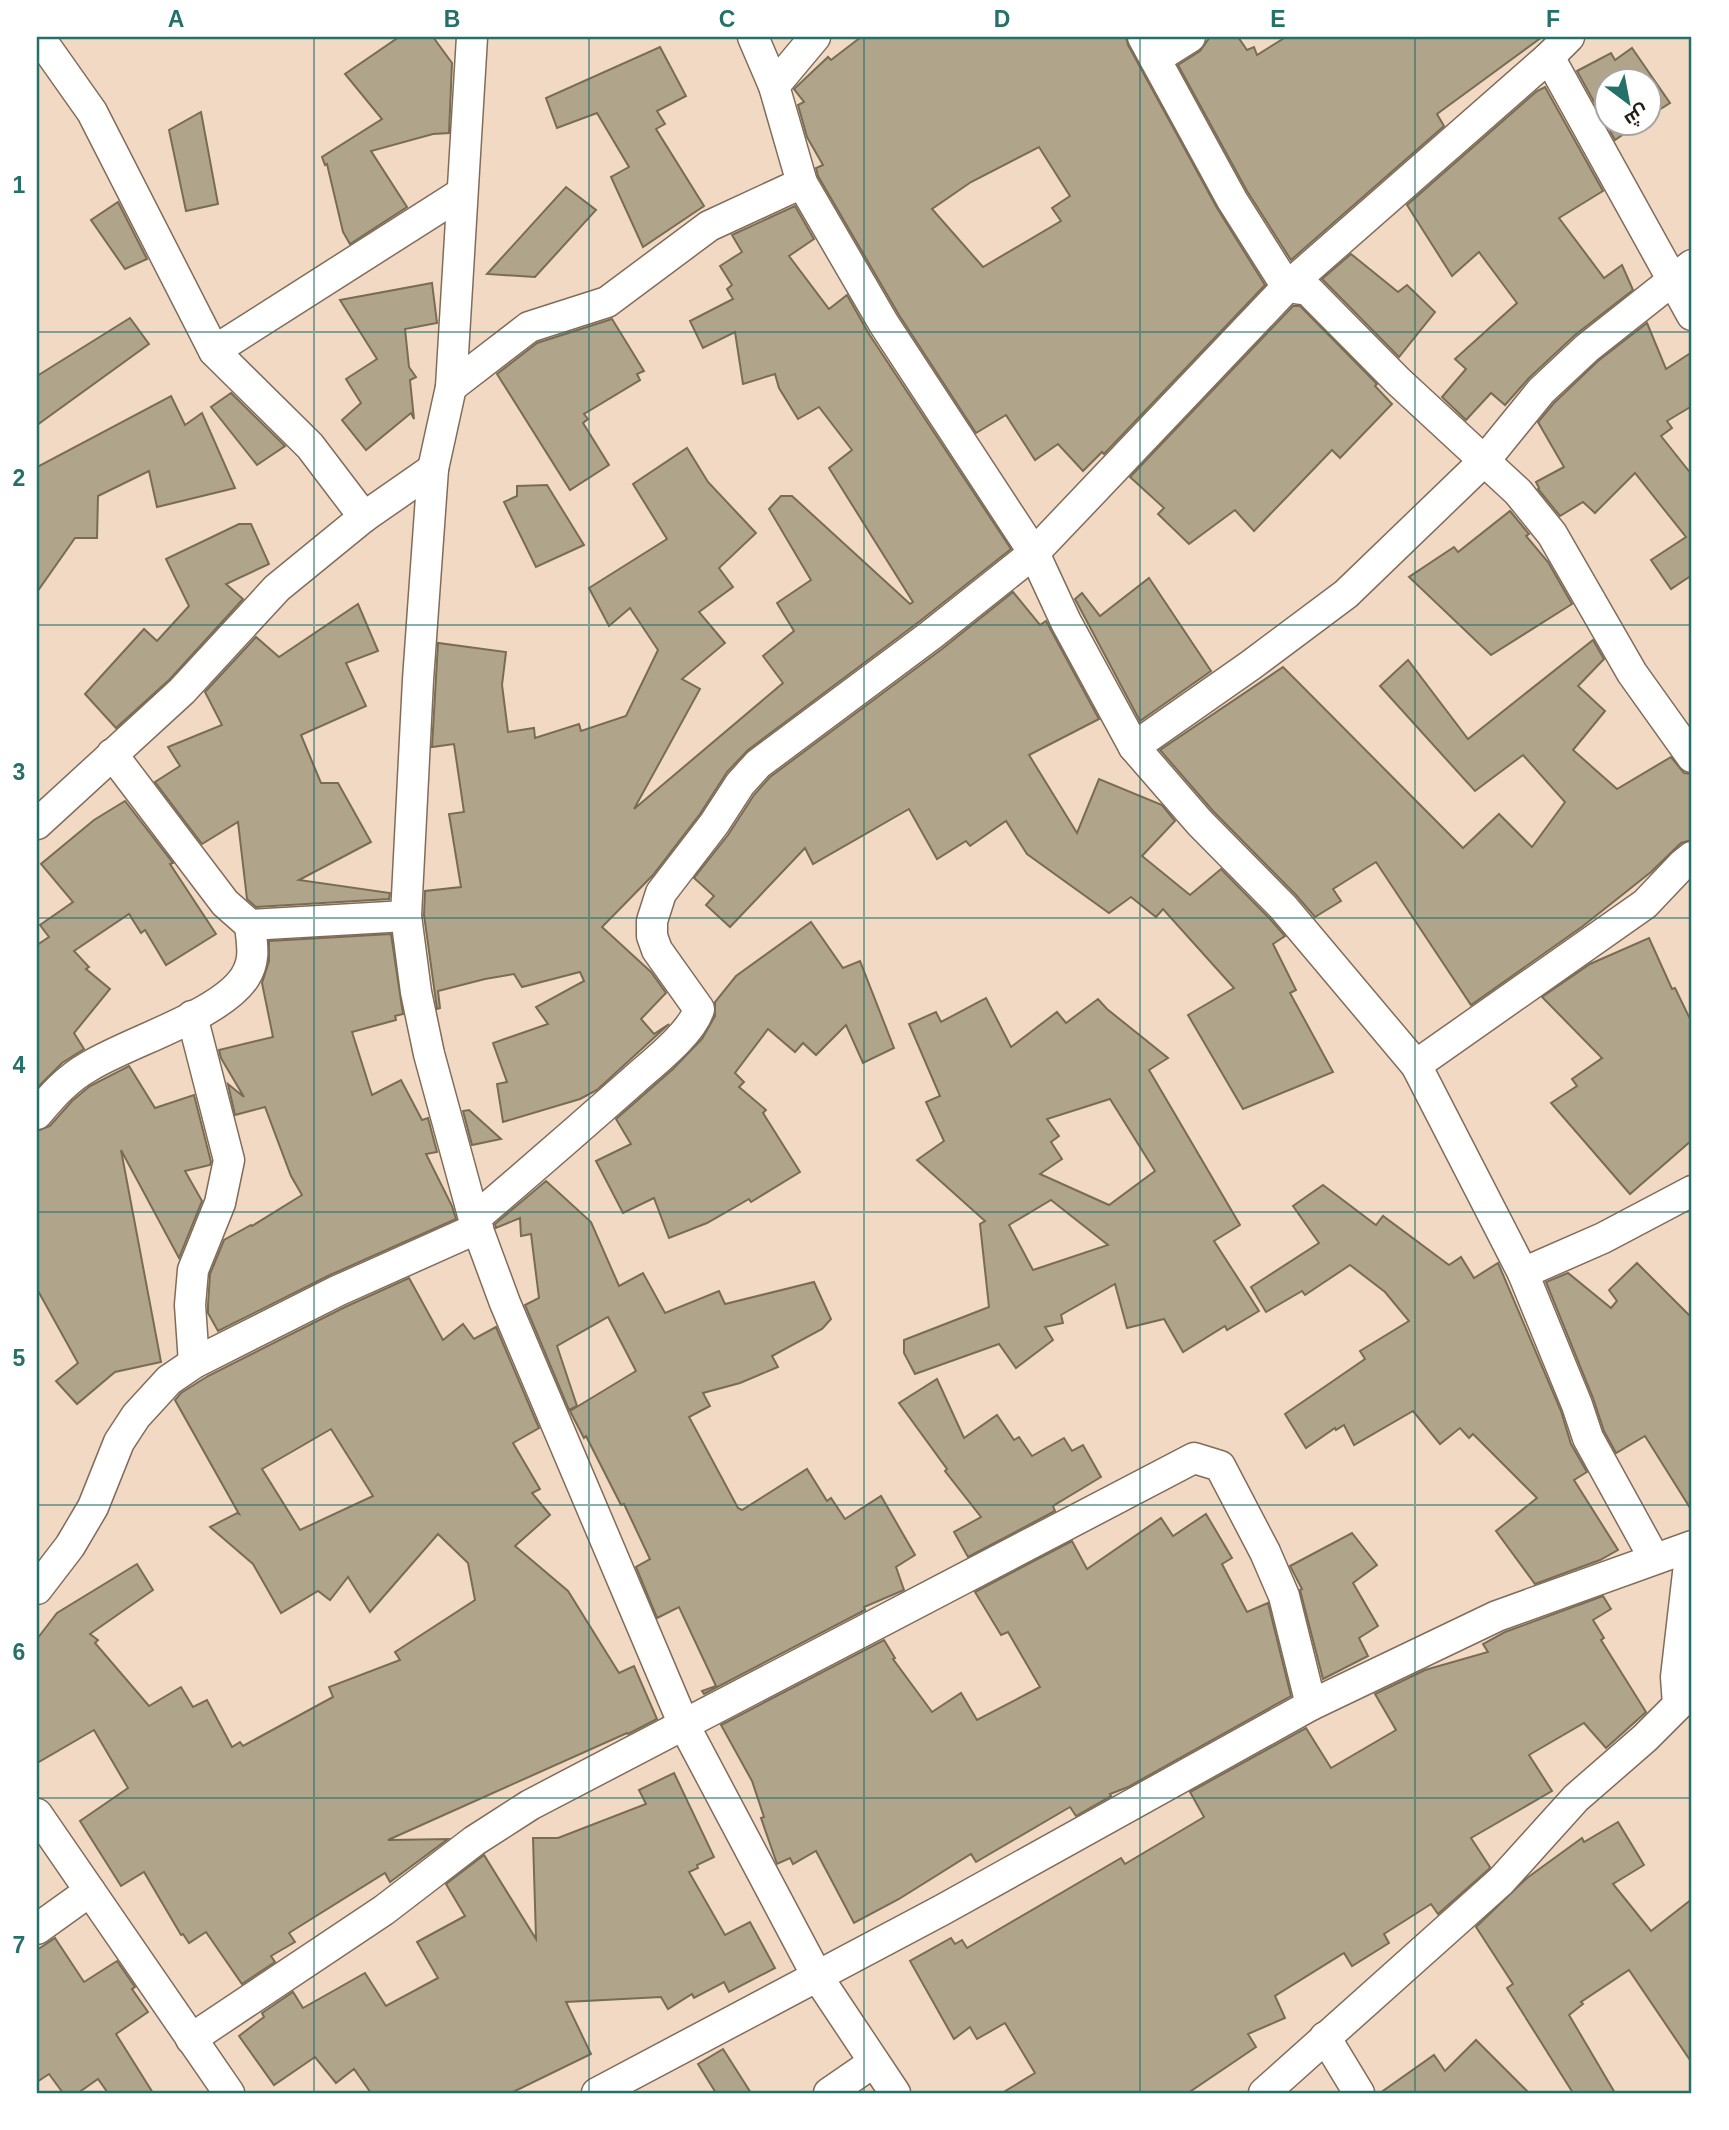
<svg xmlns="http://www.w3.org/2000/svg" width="1729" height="2130" viewBox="0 0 1729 2130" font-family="Helvetica,Cairo,sans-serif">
<rect width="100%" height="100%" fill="#f2d9c4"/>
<g fill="#b0a58a" stroke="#786d54" stroke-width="2" fill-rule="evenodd">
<polygon points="399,37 433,37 452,63 449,133 433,134 371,151 407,207 350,244 343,232 327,164 325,165 322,157 382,119 345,74"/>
<path d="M861 37H1126L1128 45 1217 208 1265 285 1104 454 1102 452 1083 471 1058 444 1035 460 1006 415 976 433 899 315 818 176 816 168 823 165 807 137 798 105 804 102 794 89 828 57 831 60ZM1039 147 1070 196 1052 208 1061 221 983 267 932 209 971 182Z"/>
<polygon points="1210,37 1238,37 1247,50 1254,47 1257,55 1286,37 1542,37 1437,114 1444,126 1291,260 1247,191 1178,65 1200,51"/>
<polygon points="660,47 686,96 657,111 665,124 656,129 704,206 643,247 611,177 629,167 597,113 557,128 546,98"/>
<polygon points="1632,48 1670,103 1648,117 1648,80 1606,80 1606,122 1641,122 1615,140 1577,71 1611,53 1615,60"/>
<polygon points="1545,87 1603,191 1559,218 1604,278 1622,265 1633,290 1575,335 1529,378 1505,405 1491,393 1466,420 1442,397 1466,369 1455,359 1517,303 1479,252 1452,276 1407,205 1537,91"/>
<polygon points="201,112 218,204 186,211 169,130"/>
<polygon points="566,187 596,210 535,277 487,274"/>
<polygon points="118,202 147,259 125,269 91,220"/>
<polygon points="795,206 814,239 789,256 829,309 847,295 869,334 1011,549 920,621 748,750 727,772 700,814 653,875 602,927 651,972 666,993 641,1019 654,1034 669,1024 597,1090 580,1099 503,1122 497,1084 507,1082 493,1043 548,1024 536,1007 584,981 580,972 522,987 514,974 485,979 438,991 440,1008 437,1009 424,915 425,891 461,887 449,814 464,812 454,744 432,747 438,643 506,652 502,685 508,732 534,728 535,738 579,724 581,731 626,716 658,650 630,608 609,626 589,588 667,539 633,484 687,448 708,482 756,533 719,568 733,587 699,612 725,643 682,679 700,689 634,809 783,683 763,656 794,631 777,603 811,580 769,509 781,496 792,496 910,604 913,602 829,468 852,450 819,407 798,419 779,388 775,374 743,384 735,332 703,348 690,321 733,299 727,289 732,285 720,266 742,252 732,235"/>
<polygon points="1351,254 1398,292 1407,285 1435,312 1399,357 1322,279"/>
<polygon points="432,283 437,323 405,329 409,367 416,377 410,380 414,419 411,413 366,450 342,420 361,403 346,379 377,359 340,300"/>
<polygon points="1293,306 1300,306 1377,384 1375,386 1392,404 1340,458 1332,450 1254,531 1235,510 1189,544 1158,514 1164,508 1130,477"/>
<polygon points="130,318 149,344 37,425 37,376"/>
<polygon points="612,319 644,371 637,374 640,380 584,414 588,419 583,423 609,465 570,490 497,374 537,343"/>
<polygon points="1647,323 1666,369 1692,352 1692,406 1667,421 1672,428 1661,436 1692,475 1692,575 1671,589 1651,560 1686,537 1635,473 1595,513 1583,502 1560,516 1538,489 1539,488 1536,482 1564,467 1538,422 1554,403 1598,361"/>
<polygon points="231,393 285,446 257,465 211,407"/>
<polygon points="171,396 185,425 202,413 235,488 157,507 149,471 98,496 97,538 75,538 37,592 37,467"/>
<polygon points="547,485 584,545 536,567 504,502 517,496 517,486"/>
<polygon points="1510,511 1529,534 1526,536 1548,562 1572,604 1491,655 1409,577 1454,547 1458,552"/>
<polygon points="239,524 251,524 269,564 226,584 243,599 170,679 116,728 85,694 144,629 157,641 189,606 166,559"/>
<polygon points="1149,578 1211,671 1140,721 1075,599 1082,593 1100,616"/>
<polygon points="1013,592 1040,625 1046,621 1099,719 1029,755 1077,833 1099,779 1162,805 1175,821 1142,856 1190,895 1221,869 1270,919 1285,936 1273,944 1296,990 1290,993 1333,1072 1243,1109 1188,1015 1234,988 1163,909 1156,917 1131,897 1109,913 1027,854 1006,821 970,846 966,841 937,859 909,809 813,864 805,848 730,927 706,905 714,896 694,878 728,835 754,795 770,777 942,649"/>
<polygon points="358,604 378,651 346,663 366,706 301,735 321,783 338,783 371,842 299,880 390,893 389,899 256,907 247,899 238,822 202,844 155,782 180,766 168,747 222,725 205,692 256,637 279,657"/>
<polygon points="1593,640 1604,659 1578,686 1605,711 1573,750 1617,789 1671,757 1684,773 1692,774 1692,840 1681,843 1651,872 1583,926 1471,1005 1376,862 1333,889 1341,901 1315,917 1296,895 1213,811 1160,750 1283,667 1463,848 1499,814 1532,847 1565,802 1523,755 1475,791 1380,686 1408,660 1468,739"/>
<polygon points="125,801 173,863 170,864 216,934 166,965 145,930 141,933 129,914 74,951 89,967 86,969 110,989 74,1033 84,1049 62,1063 37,1088 37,945 49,937 40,925 73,902 41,864 94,820"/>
<polygon points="811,922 843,968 860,961 894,1048 863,1063 846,1025 816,1055 803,1043 795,1052 768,1029 735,1073 744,1082 739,1087 766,1110 763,1113 800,1172 751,1202 749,1199 707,1223 669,1238 654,1198 623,1213 596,1161 631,1144 616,1119 673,1069 702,1039 715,1016 715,1002 736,976"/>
<polygon points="391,934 403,1014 395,1016 396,1020 352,1032 372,1095 401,1080 422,1120 428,1118 437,1152 426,1154 452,1206 456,1219 330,1275 218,1331 208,1313 208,1305 210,1274 224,1240 251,1225 252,1226 302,1195 291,1176 265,1107 235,1115 228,1084 244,1097 221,1058 219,1050 273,1037 262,983 269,961 269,941"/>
<polygon points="1649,938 1672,989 1675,988 1692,1023 1692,1140 1630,1194 1551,1103 1577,1086 1572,1079 1602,1058 1542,997 1590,964"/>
<path d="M986 998 1011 1047 1057 1012 1066 1023 1098 999 1107 1009 1168 1058 1149 1070 1240 1225 1214 1241 1259 1311 1227 1330 1225 1326 1183 1352 1164 1319 1127 1328 1115 1284 1061 1315 1063 1323 1045 1327 1053 1340 1016 1368 999 1344 915 1374 904 1353V1340L989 1307 980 1224 985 1221 917 1160 944 1141 926 1102 940 1096 909 1024 936 1012 941 1022ZM1110 1099 1155 1171 1109 1205 1040 1174 1062 1159 1051 1142 1059 1136 1047 1119ZM1051 1200 1108 1245 1033 1270 1009 1225Z"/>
<polygon points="129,1066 155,1108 194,1095 211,1162 210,1165 185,1171 202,1201 179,1258 121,1150 161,1362 115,1372 77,1404 56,1381 78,1363 37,1289 37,1131 50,1126 72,1101 90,1086"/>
<polygon points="469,1110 501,1139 472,1145 463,1111"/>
<polygon points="546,1181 591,1222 619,1286 643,1273 665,1313 719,1291 725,1304 814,1282 831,1319 822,1329 772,1356 778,1367 740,1383 703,1393 710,1406 689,1417 738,1508 742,1510 807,1469 827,1501 831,1498 845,1519 881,1496 915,1555 896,1567 904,1590 864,1607 865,1610 704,1694 702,1691 716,1686 679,1607 657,1618 636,1567 650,1559 624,1504 621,1505 586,1436 584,1438 570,1411 636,1371 608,1317 557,1346 577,1406 569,1410 525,1305 539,1298 531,1234 521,1236 520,1218 496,1228 495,1224"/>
<polygon points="1323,1185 1376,1225 1383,1216 1449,1265 1461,1257 1474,1278 1498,1263 1561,1411 1571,1444 1587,1472 1574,1480 1618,1550 1600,1560 1535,1584 1496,1531 1537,1498 1473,1434 1469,1438 1460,1428 1440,1444 1413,1411 1354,1445 1344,1425 1336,1430 1335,1428 1306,1448 1285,1414 1365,1359 1360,1351 1409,1321 1385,1292 1350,1265 1305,1295 1302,1291 1266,1312 1251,1287 1319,1243 1293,1206"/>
<polygon points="1637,1263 1692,1318 1692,1511 1645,1436 1616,1453 1604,1431 1593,1398 1546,1282 1568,1273 1611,1308 1617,1301 1609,1290"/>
<path d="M409 1278 443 1340 463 1324 474 1339 496 1327 539 1428 513 1443 540 1489 532 1493 550 1515 515 1546 568 1591 619 1673 634 1666 657 1719 628 1734 627 1733 388 1840 448 1839 390 1882 385 1873 289 1933 295 1942 271 1956 275 1962 242 1984 206 1932 189 1943 183 1934 181 1935 144 1872 121 1886 80 1821 128 1788 94 1730 37 1763V1639L57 1613 137 1564 153 1590 90 1634 98 1640 95 1643 149 1706 181 1687 193 1707 207 1700 232 1747 240 1742 243 1746 333 1697 329 1687 400 1660 395 1652 475 1600 468 1563 438 1534 370 1612 348 1577 330 1600 318 1591 281 1613 253 1564 210 1527 237 1513 239 1514 175 1400 181 1393 208 1376 345 1307ZM331 1429 373 1496 300 1530 262 1469Z"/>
<polygon points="937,1379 964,1438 997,1415 1014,1440 1019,1437 1032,1456 1064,1438 1072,1451 1083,1445 1101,1477 1053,1506 1055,1511 968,1557 954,1532 981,1517 945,1471 947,1469 899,1403"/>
<polygon points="1206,1514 1232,1558 1222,1564 1247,1612 1268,1603 1291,1696 1128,1787 1110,1794 1111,1796 1076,1816 1070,1807 976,1862 971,1854 899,1899 854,1923 816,1851 793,1864 790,1858 777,1864 761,1818 764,1817 752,1781 721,1725 884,1640 895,1658 893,1659 932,1712 961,1693 977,1720 1040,1687 1008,1632 1001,1635 975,1592 1072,1541 1087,1569 1161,1518 1173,1536"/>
<polygon points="1352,1533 1377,1565 1353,1583 1378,1626 1359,1638 1368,1656 1323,1679 1300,1590 1302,1589 1290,1566"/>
<polygon points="1603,1596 1611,1609 1593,1620 1604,1638 1601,1640 1646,1712 1606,1748 1584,1723 1529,1755 1552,1791 1471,1838 1490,1867 1489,1869 1438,1914 1431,1904 1384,1934 1389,1943 1352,1966 1344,1953 1275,1996 1285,2018 1248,2034 1256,2047 1188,2093 1002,2093 1035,2073 1005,2023 977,2039 970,2027 954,2039 910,1961 951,1938 955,1944 962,1940 967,1948 1121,1858 1125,1864 1204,1817 1190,1792 1306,1728 1331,1768 1396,1730 1375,1694 1425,1670 1488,1652 1483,1644 1505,1632"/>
<polygon points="674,1773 714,1857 697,1865 698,1868 689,1872 725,1935 750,1922 775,1968 729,1992 724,1982 694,1998 692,1994 668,2009 661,1997 566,2002 591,2054 511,2093 371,2093 354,2069 336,2083 315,2057 274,2085 239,2036 264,2017 262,2013 293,1992 303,2008 365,1973 386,2006 438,1978 417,1942 465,1916 446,1884 484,1855 536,1939 533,1838 558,1838 646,1804 639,1790"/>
<polygon points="1618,1822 1644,1865 1613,1884 1651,1931 1692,1899 1692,2063 1629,1970 1581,2002 1583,2004 1569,2015 1615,2093 1573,2093 1507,1988 1513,1984 1476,1927 1527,1878 1582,1838 1584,1842"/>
<polygon points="55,1938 84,1982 117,1961 135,1987 132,1989 148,2012 116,2034 153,2093 108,2093 98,2079 78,2093 63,2093 49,2074 37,2082 37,1950"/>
<polygon points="1476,2040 1529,2093 1380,2093 1434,2055 1445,2071"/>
<polygon points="723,2049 751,2093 716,2093 698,2064"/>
</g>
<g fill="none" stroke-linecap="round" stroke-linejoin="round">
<g stroke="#826c59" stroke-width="33">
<g id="minor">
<polyline points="39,37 92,112 214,351 310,446 364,517"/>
<polyline points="472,37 451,387 433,469 418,680 406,916 416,992 429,1054 474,1219 505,1303 684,1725 817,1976 895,2093"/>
<polyline points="753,37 774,86 802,183 884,324 1034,553 1066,622 1134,747 1200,823 1283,907 1416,1065 1523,1273 1577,1405 1588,1438 1654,1558"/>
<polyline points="1143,37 1232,200 1287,287 1308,290 1398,381 1518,492 1552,534 1632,673 1692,757"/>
<polyline points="1549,57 1692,315"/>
<polyline points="1155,59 1190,37"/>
<polyline points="774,86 815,37"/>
<polyline points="214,351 462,193"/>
<polyline points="451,387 529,327 607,302 709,226 802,183"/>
<polyline points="1134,747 1251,665 1346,594 1485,460 1541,391 1587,348 1692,265"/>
<polyline points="112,754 225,903 250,925 406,916"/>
<polyline points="37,824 182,691 277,588 364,517 433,469"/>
<polyline points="192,1016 229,1160 220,1203 193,1270 190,1305 194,1363"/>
<polyline points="1416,1065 1645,904 1682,865 1692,857"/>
<path d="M37 1114C52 1096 67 1079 88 1067 128 1042 221 1015 245 977 256 960 252 944 250 925"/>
<path d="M474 1219C528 1173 581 1127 634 1080 653 1063 692 1033 699 1009L657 950 652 936V921L661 893 714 824 740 784 758 764 931 635 1034 553 1287 287 1549 57 1569 37"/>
<polyline points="1523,1273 1603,1238 1692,1191"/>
<polyline points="37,1589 70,1546 93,1507 119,1442 136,1416 169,1380 194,1363 337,1291 478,1228"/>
<polyline points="37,1814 229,2093"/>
<polyline points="37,1929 90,1891"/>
<polyline points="1325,2037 1359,2093"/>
<polyline points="191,2039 384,1910 474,1841 530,1805 1194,1458 1220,1466 1265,1552 1284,1596 1311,1705"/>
<polyline points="597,2093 942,1910 1311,1705 1497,1616 1692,1546"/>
<polyline points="829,2093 874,2062"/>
<polyline points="1264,2093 1501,1881 1576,1798 1645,1738 1678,1705 1676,1677 1691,1547"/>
</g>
</g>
<use href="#minor" stroke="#fff" stroke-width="30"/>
</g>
<path fill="none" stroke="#26706a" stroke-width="2" stroke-opacity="0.55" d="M314 37V2093M589 37V2093M864 37V2093M1140 37V2093M1415 37V2093M37 332H1692M37 625H1692M37 918H1692M37 1212H1692M37 1505H1692M37 1798H1692"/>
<rect width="1729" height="2130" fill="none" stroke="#ffffff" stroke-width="77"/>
<g transform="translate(1628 102) rotate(148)"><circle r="33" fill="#ffffff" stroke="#a8a5a1" stroke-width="2"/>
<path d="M0-5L12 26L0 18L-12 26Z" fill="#26706a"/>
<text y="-10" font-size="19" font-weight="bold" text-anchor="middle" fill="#251d15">ش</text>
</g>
<rect x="38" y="38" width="1652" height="2054" fill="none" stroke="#26706a" stroke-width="2.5"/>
<g font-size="23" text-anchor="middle" font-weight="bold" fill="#26706a">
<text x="176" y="27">A</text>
<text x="452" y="27">B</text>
<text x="727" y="27">C</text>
<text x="1002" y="27">D</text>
<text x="1278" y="27">E</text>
<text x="1553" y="27">F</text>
<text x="19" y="193">1</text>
<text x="19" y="486">2</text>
<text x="19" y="780">3</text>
<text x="19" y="1073">4</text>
<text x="19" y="1366">5</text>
<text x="19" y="1660">6</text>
<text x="19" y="1953">7</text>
</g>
</svg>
